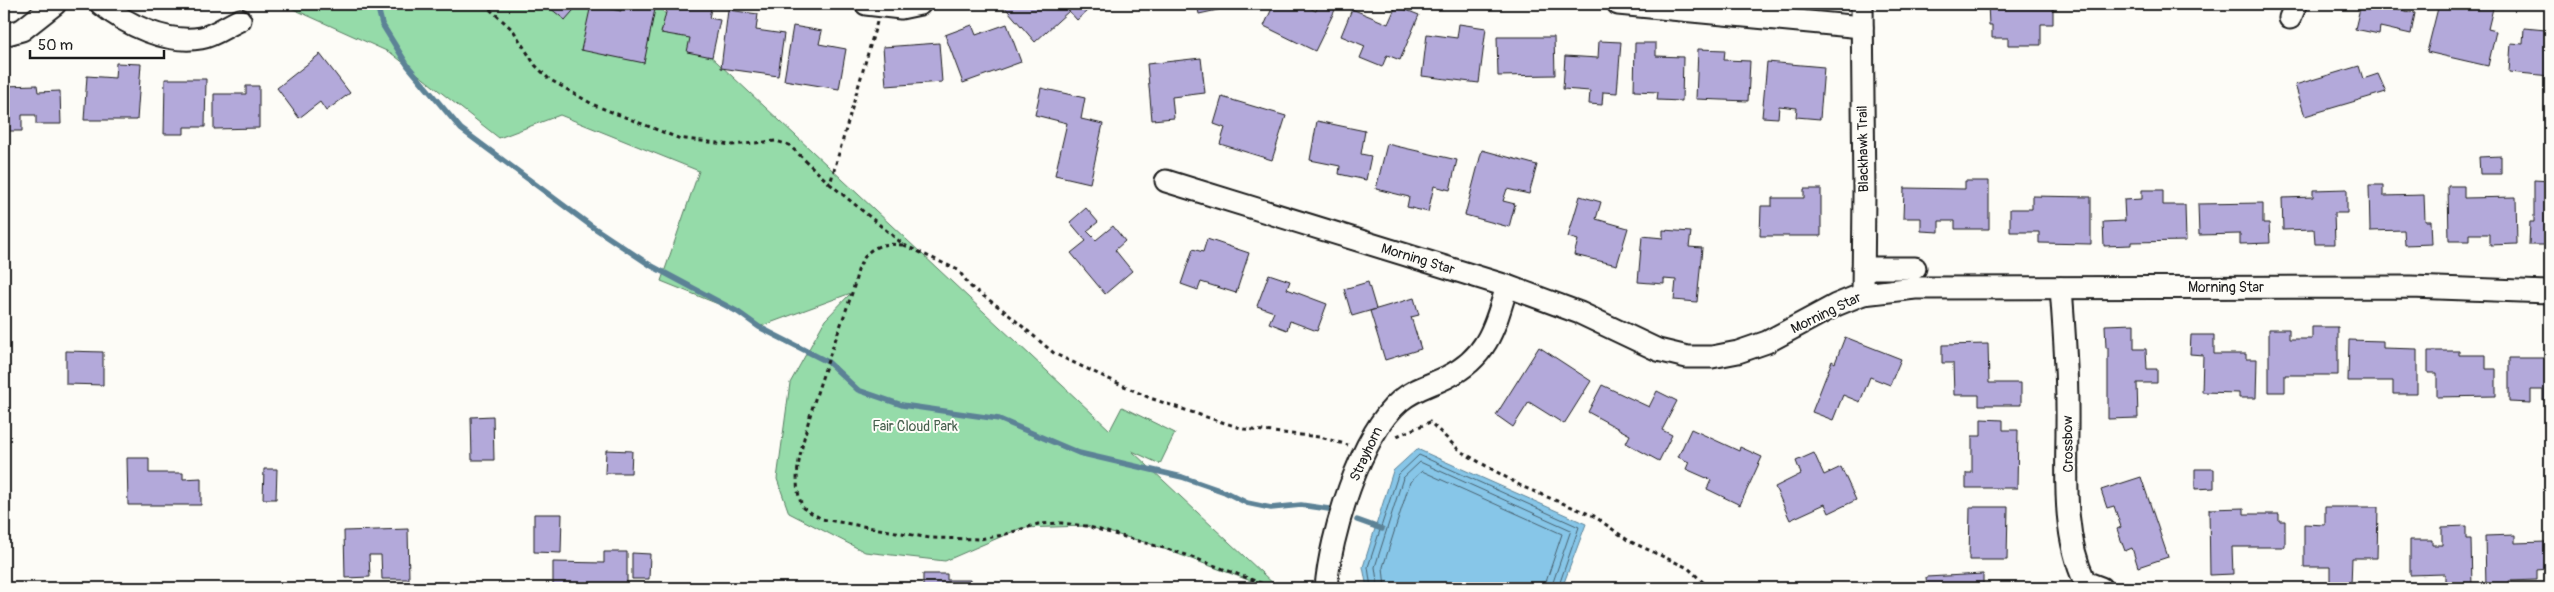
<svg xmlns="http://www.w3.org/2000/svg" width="2554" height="592" viewBox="0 0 2554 592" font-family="Pangolin,sans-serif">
<rect width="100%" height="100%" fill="#fdfcf7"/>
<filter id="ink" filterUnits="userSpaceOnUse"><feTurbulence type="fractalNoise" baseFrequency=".02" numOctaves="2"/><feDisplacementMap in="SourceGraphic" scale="10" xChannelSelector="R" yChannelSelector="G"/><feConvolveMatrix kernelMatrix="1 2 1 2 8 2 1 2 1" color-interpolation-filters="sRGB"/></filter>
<g filter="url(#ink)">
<polygon fill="#95dba9" stroke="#587c62" points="286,4 655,4 1110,430 1122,407 1175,433 1160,464 1132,451 1278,588 1270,588 1148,543 1086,526 1021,528 945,561 865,552 789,513 777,479 790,383 825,320 851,293 759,327 738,312 661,281 699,171 560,115 499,138 391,53 291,8"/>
<polygon fill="#87c6e8" stroke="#5c8296" points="1417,449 1586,524 1562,588 1367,588 1363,567 1393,471"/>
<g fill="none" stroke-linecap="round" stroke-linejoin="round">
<g stroke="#47606e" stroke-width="1">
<polyline points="1371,588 1368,567 1398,475 1419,455 1579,527 1558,588"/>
<polyline points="1378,588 1375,567 1403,478 1420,462 1571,530 1551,588"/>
<polyline points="1385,588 1383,567 1410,482 1422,471 1562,534 1544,588"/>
</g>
<g stroke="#5c8296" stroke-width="5.5">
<polyline points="377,4 382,24 408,66 461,129 590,225 650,265 738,312 759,327 828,362 858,390 902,405 999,419 1079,453 1182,477 1225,492 1247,503 1271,508 1301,505 1329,509"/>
<polyline points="1357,520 1382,529"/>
</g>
</g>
<g fill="#b3a9da" stroke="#1c1c1c">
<polygon points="545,4 579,4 565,20"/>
<polygon points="622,4 656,4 644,63 581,50 591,5 621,11"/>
<polygon points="668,4 712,4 709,18 720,20 712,57 687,52 690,38 661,33"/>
<polygon points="1002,4 1080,4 1087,11 1077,20 1069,11 1035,42"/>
<polygon points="1197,4 1245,4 1199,14"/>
<polygon points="1274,4 1301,4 1316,11 1319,4 1323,4 1335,10 1315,51 1264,26"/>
<polygon points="1988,4 2053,4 2053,24 2041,24 2041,45 2008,45 2008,38 1992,38 1992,25 1989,25"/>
<polygon points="2361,4 2396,4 2395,9 2415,13 2411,34 2380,27 2379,34 2355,29"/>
<polygon points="2439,4 2494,4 2488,29 2496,31 2488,66 2427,52"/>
<polygon points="1396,6 1419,15 1400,60 1387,55 1382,67 1360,58 1365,46 1341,36 1352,9 1388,24"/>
<polygon points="728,10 758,14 756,30 784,34 778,76 721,68"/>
<polygon points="2547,20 2550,20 2550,76 2509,72 2511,43 2523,44 2524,28 2546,30"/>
<polygon points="1007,24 1021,62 963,83 945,35 972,25 976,35"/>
<polygon points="1459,24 1486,28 1479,83 1422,76 1427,34 1457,38"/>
<polygon points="793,26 822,31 819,44 846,49 839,89 784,80"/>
<polygon points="1497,37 1554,37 1555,75 1498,76"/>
<polygon points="1599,41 1621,42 1617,93 1603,92 1602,105 1589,104 1590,91 1563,89 1565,56 1598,58"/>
<polygon points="939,43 942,82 886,86 883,47"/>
<polygon points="1635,43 1656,43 1656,56 1683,57 1682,101 1657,100 1658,92 1634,91"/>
<polygon points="1698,49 1725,50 1724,60 1750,61 1748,101 1696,99"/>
<polygon points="320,54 350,93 326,111 320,102 299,118 277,88"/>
<polygon points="1201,58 1205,93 1172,97 1174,118 1152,120 1147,64"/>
<polygon points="1767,62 1824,67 1820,119 1796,117 1797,108 1779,106 1778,118 1762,117"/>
<polygon points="116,63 141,64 137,120 84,120 87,76 115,78"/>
<polygon points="2359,66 2363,79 2378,74 2386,92 2305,116 2295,85"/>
<polygon points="165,79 206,79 205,127 184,127 184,134 164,134"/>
<polygon points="37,85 38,92 60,91 61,124 36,124 36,115 22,115 22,131 4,131 4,86"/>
<polygon points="246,86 259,86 259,128 214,129 214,94 246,94"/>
<polygon points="1041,88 1085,98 1081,119 1103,124 1090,183 1055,175 1067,123 1035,115"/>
<polygon points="1222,97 1286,116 1272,160 1220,144 1225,128 1214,124"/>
<polygon points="1317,121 1365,131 1361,154 1371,156 1366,180 1339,174 1340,166 1310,160"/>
<polygon points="1387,144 1457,160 1450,190 1434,186 1428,212 1407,207 1409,197 1376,189"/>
<polygon points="1482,150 1537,165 1529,194 1507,189 1503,201 1515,204 1509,227 1465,215"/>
<polygon points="2501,156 2501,174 2480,174 2479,157"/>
<polygon points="2534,180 2550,181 2550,245 2529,245 2530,222 2534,222"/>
<polygon points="1965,181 1989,181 1989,229 1955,229 1955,221 1939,221 1939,232 1921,231 1921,218 1903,218 1904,188 1965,189"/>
<polygon points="2369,185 2383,185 2383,196 2424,195 2425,221 2431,221 2432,244 2405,245 2404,230 2370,231"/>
<polygon points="2448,186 2464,186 2464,198 2516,197 2517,244 2490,245 2490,234 2469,234 2469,241 2449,241"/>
<polygon points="1804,189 1821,189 1821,236 1760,236 1761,206 1772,206 1772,198 1804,198"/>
<polygon points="2347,189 2347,213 2334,213 2335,244 2315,244 2314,229 2283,230 2282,198 2313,197 2313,190"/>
<polygon points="2142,190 2163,190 2163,205 2185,205 2186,241 2131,242 2131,245 2104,246 2103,222 2125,221 2124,200 2142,199"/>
<polygon points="1580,196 1601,202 1596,219 1628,228 1617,265 1574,255 1578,240 1568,237"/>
<polygon points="2032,196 2091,197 2091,244 2039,243 2039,232 2010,232 2010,209 2032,209"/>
<polygon points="2263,203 2263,223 2269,223 2270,243 2240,244 2240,234 2199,235 2198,204"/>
<polygon points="1086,208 1098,222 1087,231 1096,240 1113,226 1125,241 1115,250 1132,271 1105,294 1071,253 1086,241 1070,222"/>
<polygon points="1663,230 1691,232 1689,247 1702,248 1697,302 1674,300 1676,280 1664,279 1664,284 1638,282 1642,236 1663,238"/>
<polygon points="1207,239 1249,253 1236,293 1201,282 1198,290 1181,284 1193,249 1203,252"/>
<polygon points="1269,274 1290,281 1287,289 1327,304 1317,331 1290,321 1287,330 1269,323 1274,312 1257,306"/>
<polygon points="1368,282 1376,309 1352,316 1344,289"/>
<polygon points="1414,298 1419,315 1411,317 1421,349 1385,360 1370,311"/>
<polygon points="2134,324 2134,349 2146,349 2147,369 2157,369 2157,383 2137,383 2138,418 2108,419 2108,348 2106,348 2105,325"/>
<polygon points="2312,327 2338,327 2338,375 2285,375 2285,392 2269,392 2269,329 2289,329 2289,339 2312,339"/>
<polygon points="2191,335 2214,335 2214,354 2246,354 2246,359 2257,359 2256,398 2239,398 2239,393 2202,392 2203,355 2190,354"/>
<polygon points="1845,337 1901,359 1890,385 1870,377 1860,402 1843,395 1833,420 1812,412 1832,361 1835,363"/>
<polygon points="2349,340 2383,341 2383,348 2417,349 2417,394 2393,394 2393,381 2348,381"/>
<polygon points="1988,344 1989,383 2021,383 2021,405 1979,405 1979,395 1954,395 1953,363 1942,363 1942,345"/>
<polygon points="1539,347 1591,381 1564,424 1529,402 1513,427 1496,415"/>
<polygon points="2546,347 2550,347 2550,400 2543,400 2543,390 2531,390 2531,403 2509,402 2509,358 2546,358"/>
<polygon points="66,351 103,352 103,385 66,384"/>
<polygon points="2428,351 2459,351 2459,355 2486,355 2486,369 2496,369 2496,396 2437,397 2437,373 2428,373"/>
<polygon points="1602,385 1649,407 1657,391 1677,401 1662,430 1672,435 1659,461 1626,443 1630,435 1588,412"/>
<polygon points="493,416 494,460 472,460 471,417"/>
<polygon points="1981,419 2003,420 2003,430 2018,430 2017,488 1966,488 1966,473 1972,473 1972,436 1981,436"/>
<polygon points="1691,429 1739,451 1740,447 1762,457 1740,505 1707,489 1711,480 1686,469 1689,462 1678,457"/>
<polygon points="606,450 632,451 631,473 605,473"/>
<polygon points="1814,453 1824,475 1841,467 1856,500 1829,513 1825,504 1790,520 1775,487 1801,474 1796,461"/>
<polygon points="127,458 149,458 149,473 183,473 183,479 201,478 201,505 128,505"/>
<polygon points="264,469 277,469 276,499 263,499"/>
<polygon points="2195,469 2214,469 2214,488 2195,489"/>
<polygon points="2141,477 2168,557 2138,567 2132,548 2125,551 2117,529 2121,527 2114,506 2107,508 2101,490"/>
<polygon points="1970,507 2008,507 2007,560 1969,560"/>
<polygon points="2325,507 2378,507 2377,558 2352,558 2351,585 2330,585 2330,567 2304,567 2304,524 2325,525"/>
<polygon points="2244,508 2244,514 2279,514 2279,521 2285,521 2285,547 2232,547 2233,574 2210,575 2209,509"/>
<polygon points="534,514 562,514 561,553 534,552"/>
<polygon points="2466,526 2466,539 2471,539 2472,588 2445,588 2445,574 2410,575 2410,540 2432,540 2432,545 2442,545 2442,527"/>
<polygon points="408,529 409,579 382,579 381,555 369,555 370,577 345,578 344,531"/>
<polygon points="2515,535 2515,543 2546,542 2547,569 2537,570 2537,580 2509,581 2509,588 2486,588 2485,536"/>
<polygon points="604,552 627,552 627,588 553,588 553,562 604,563"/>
<polygon points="632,553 650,554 649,579 632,579"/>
<polygon points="923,574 947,574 947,580 970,580 970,586 990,586 990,588 923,588"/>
<polygon points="1983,574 1983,588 1927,588 1926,577"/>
</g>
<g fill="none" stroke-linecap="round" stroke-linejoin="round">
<g stroke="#1c1c1c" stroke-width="25">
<g id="street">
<path d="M101 4C127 25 166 44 201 38 214 36 228 25 240 20"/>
<polyline points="866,4 901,8 920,4"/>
<polyline points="1618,4 1862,27"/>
<polyline points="1862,4 1864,193 1863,294"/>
<polyline points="2290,18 2296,4"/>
<polyline points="4,35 22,30 55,4"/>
<polyline points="1166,181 1507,286 1580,313 1658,350 1687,357 1712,357 1738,352 1767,342 1836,305 1863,294 1915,288 2411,287 2550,292"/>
<polyline points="1863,268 1915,268"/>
<path d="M2061 288C2064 327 2067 366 2067 406 2068 464 2060 529 2085 582L2101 588"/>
<path d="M1326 588C1330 537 1360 435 1400 401 1414 389 1431 385 1447 377 1488 357 1495 326 1507 286"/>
</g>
</g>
<g stroke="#1c1c1c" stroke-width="3" stroke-dasharray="4 4" stroke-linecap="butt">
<polyline points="484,4 513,30 535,65 549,79 594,105 678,138 732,145 776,141 789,145 830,184"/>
<polyline points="877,22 830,184 904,245 958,270 971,287 1003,310 1055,354 1150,398 1200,415 1244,429 1320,437 1348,445"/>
<path d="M903 245C892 244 880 243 870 251 856 264 857 280 851 296 832 351 808 409 798 467 796 482 797 494 803 508L822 519 930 538 980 539 1003 535 1038 524 1062 523 1086 526 1181 553 1274 588"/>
<polyline points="1397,436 1430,422 1460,451 1523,487 1594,516 1629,541 1688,568 1709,588"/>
</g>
<use href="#street" stroke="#fdfcf7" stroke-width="21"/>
</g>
</g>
<g text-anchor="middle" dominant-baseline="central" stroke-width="4" stroke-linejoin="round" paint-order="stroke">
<g font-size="14" fill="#1c1c1c" stroke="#fdfcf7">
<text transform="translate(1863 149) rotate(-91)">Blackhawk Trail</text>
<text transform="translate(1418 259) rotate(17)">Morning Star</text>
<text x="2226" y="287">Morning Star</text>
<text transform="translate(1826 313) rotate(-26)">Morning Star</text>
<text transform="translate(2068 444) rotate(-91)">Crossbow</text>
<text transform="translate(1366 454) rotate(-65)">Strayhorn</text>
</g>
<g font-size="14" fill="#465f4d" stroke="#fdfcf7">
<text x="915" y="426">Fair Cloud Park</text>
</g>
</g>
<rect width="2554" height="592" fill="none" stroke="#fdfcf7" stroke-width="20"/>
<rect x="10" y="10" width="2534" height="572" fill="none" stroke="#1c1c1c" stroke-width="2" filter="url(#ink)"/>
<path d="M30 50v8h134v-8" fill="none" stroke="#1c1c1c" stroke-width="2.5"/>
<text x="38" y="50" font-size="15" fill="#1c1c1c" stroke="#fdfcf7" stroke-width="4" paint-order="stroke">50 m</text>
</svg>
